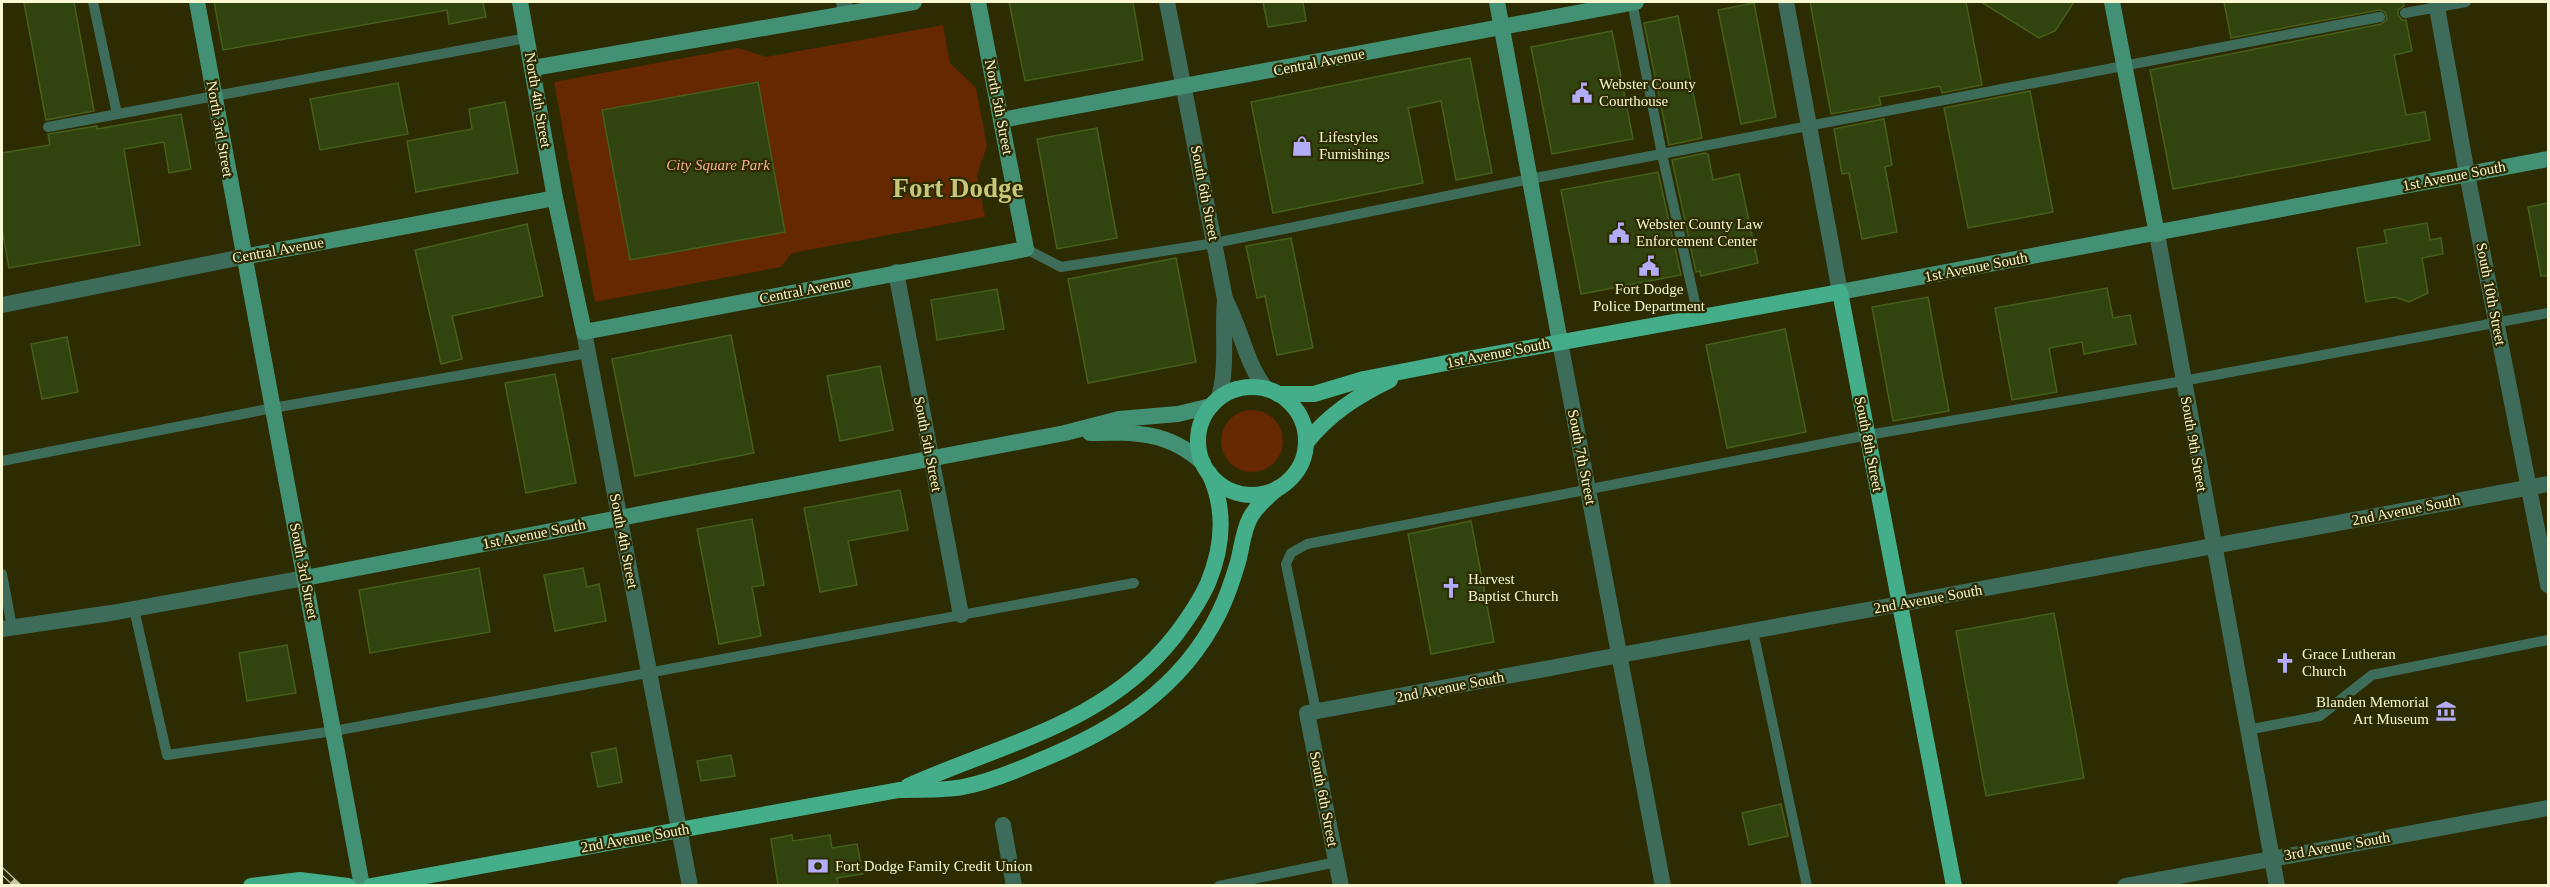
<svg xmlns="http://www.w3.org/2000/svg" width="2550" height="887" viewBox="0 0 2550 887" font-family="Georgia,serif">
<rect width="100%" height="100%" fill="#2d2b01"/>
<g fill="#652800">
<polygon points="943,25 950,63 976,88 987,146 977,175 985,217 792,253 781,267 595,302 554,82 738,48 766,57"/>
<circle cx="1252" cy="441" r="31"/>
</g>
<g fill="#314410" stroke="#465f1a" stroke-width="1.5">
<polygon points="34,2 74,2 94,111 46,120 24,3"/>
<polygon points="214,2 483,2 486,17 449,24 447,10 223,50"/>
<polygon points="1009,2 1133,2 1143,60 1025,81"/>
<polygon points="1263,2 1303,2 1306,21 1268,27"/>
<polygon points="1810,2 1966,2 1982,85 1942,93 1940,86 1879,97 1881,105 1831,114"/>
<polygon points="1981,2 2074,2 2055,31 2039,38"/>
<polygon points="2224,2 2403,2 2404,6 2398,10 2398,15 2402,20 2406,20 2412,51 2394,55 2406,115 2425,112 2430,140 2173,189 2150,70 2381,24 2387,19 2385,12 2379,10 2231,38"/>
<polygon points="1754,3 1776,117 1741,124 1718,10"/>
<polygon points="1678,16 1702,138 1669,145 1644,23"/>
<polygon points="1612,31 1633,139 1552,154 1531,47"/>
<polygon points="1470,58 1492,173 1456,180 1441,101 1408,108 1423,183 1273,213 1251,102"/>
<polygon points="758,82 785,232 630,260 602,110"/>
<polygon points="398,83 408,134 320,150 310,99"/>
<polygon points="2030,91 2053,212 1968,228 1944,108"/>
<polygon points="505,102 518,173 416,192 407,141 472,129 469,109"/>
<polygon points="181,114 191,169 169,173 164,142 124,149 140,245 9,268 2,228 2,153 50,145 48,134 97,126 97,129"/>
<polygon points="1884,119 1892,165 1885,167 1897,232 1862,239 1849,173 1842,174 1834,129"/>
<polygon points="1097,128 1117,238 1057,249 1037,139"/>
<polygon points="1705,153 1708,154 1713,180 1739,174 1758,263 1701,276 1700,271 1696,272 1672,160"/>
<polygon points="1658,172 1681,275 1581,294 1561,190"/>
<polygon points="2548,203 2548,276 2541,276 2528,207"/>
<polygon points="2427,223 2430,240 2441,238 2443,254 2422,258 2428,293 2409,302 2395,297 2366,302 2357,248 2387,243 2384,230"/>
<polygon points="527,224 543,296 452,316 462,359 441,364 415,250"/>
<polygon points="1291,238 1313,348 1277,355 1265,296 1257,298 1246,246"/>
<polygon points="1176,258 1196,362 1088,383 1068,279"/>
<polygon points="2107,288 2113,318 2130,315 2136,344 2084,354 2082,342 2049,348 2057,392 2012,400 1995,308"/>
<polygon points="997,289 1004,329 937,340 931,300"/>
<polygon points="1928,297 1949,411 1893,421 1872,307"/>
<polygon points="1785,329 1806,432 1727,448 1706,345"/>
<polygon points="731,335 754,453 635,476 612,359"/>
<polygon points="67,337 78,392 42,399 31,344"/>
<polygon points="880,366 893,430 840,441 827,376"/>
<polygon points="555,374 576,483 526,493 505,383"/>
<polygon points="900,490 908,530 848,541 857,585 820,592 804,508"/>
<polygon points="752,519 764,585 752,587 761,636 719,644 697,529"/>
<polygon points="1471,521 1494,642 1431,654 1408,534"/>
<polygon points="479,568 490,632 370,653 359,590"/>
<polygon points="583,568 587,587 599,584 606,621 555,631 544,575"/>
<polygon points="2054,613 2084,778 1986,796 1956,631"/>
<polygon points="287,645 296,693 247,701 239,653"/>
<polygon points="616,748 622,782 598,787 591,753"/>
<polygon points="731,755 735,776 701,781 697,761"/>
<polygon points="1781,804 1788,836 1749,845 1742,813"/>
<polygon points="792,835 793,841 830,835 832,848 857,844 863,874 837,878 838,885 778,885 771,839"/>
</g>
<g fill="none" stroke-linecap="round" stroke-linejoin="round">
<g stroke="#3d6c5a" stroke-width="10">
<polyline points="93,2 117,114"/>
<polyline points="1632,2 1662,154 1698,316"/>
<polyline points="2405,13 2466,2"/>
<polyline points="48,127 527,38"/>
<polyline points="1026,249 1061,267 1215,243 1530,179 2380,17"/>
<polyline points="2,461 273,408 588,353"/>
<polyline points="2,574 12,627"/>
<polyline points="134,609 167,755 334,731 1134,583"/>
<polyline points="1753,631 1807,886"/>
<polyline points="1316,711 1286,564 1291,553 1307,544 1868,435 2183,381 2548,313"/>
<polyline points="2247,730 2320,716 2372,675 2548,640"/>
<polyline points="1219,886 1337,862"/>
</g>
<g stroke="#3d6c5a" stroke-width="16">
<polyline points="844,2 846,14"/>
<polyline points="2467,174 2548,585"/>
<polyline points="2157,234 2277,886"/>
<polyline points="896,272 961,615"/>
<polyline points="584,332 690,886"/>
<polyline points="1900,604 2548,484"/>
<polyline points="2,629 111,613 305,578"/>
<polyline points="1003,825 1014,886"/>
<polyline points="1341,886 1307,713 1620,655"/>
<polyline points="2125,886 2548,808"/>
</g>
<g stroke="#3d6c5a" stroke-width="16">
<path d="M1167 2 1225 299C1241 328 1245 362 1266 389"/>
<polyline points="1786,2 1840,292"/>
<polyline points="2436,2 2467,174"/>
<polyline points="2,305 243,257"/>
<polyline points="1560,342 1663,886"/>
<path d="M1219 398C1228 365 1222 333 1225 299"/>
<polyline points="1620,655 1900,604"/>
</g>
<g stroke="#439175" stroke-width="16">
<polyline points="197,2 362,886"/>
<polyline points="520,2 555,198 584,332 1026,249 978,2"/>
<polyline points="1497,2 1560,342"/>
<polyline points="2112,2 2157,234"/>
<polyline points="533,68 914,2"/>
<polyline points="1001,120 1636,2"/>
<polyline points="243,257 555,198"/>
<polyline points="1840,292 2548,159"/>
<path d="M1090 433C1134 432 1168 431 1203 463"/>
<polyline points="305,578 1065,433 1119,419 1178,414 1211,406"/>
</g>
<g stroke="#44ad89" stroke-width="16">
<circle cx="1252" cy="441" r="54"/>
<polyline points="1278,394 1314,394 1364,379 1456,361 1840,292 1954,886"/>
<path d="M1306 443C1329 414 1357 396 1390 380"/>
<path d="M908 786C1004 743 1105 724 1174 637 1187 620 1199 603 1208 583 1223 547 1226 509 1209 473"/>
<polyline points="251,886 300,880 348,886"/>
<path d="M371 886 899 790C920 789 942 791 963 787 988 782 1013 772 1036 762 1113 731 1181 690 1219 613 1227 597 1233 579 1238 562 1242 547 1243 531 1250 518 1257 505 1268 497 1278 488"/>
</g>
<g stroke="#c8c7a0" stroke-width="7">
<polyline id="rail" points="2,871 18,886"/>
</g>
<use href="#rail" stroke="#2d2b01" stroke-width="4.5" stroke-dasharray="14" stroke-linecap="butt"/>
</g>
<defs>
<g id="civic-bare" transform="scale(1.62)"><path d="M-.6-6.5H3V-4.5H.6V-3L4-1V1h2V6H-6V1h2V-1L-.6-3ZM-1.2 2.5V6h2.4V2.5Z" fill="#b3adf9" stroke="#2d2b01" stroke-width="2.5" paint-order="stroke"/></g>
<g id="shop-bare" transform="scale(1.62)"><path d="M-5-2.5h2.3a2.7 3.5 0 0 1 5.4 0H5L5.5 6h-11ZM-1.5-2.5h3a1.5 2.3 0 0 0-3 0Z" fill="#b3adf9" stroke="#2d2b01" stroke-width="2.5" paint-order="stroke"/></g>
<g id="church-bare" transform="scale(1.62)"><path d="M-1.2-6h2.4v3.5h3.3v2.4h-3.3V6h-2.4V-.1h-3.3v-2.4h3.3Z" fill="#b3adf9" stroke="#2d2b01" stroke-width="2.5" paint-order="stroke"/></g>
<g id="museum-bare" transform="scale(1.62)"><path d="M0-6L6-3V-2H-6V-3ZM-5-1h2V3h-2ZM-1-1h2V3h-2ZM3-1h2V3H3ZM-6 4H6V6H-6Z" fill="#b3adf9" stroke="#2d2b01" stroke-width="2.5" paint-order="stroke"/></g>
<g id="bank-bare" transform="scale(1.62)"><path d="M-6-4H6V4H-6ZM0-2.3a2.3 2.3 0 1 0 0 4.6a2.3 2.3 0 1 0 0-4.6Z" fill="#b3adf9" stroke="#2d2b01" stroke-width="2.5" paint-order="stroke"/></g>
</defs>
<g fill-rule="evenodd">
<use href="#civic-bare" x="1582" y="93"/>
<use href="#shop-bare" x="1302" y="146"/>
<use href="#civic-bare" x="1619" y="233"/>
<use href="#civic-bare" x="1649" y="266"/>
<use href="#church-bare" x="1451" y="588"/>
<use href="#church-bare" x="2285" y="663"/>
<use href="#museum-bare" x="2446" y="711"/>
<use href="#bank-bare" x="818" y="866"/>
</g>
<g text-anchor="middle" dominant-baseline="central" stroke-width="4.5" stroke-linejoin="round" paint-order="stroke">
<g font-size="15" fill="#f8f8d2" stroke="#2d2b01">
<text transform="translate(1319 62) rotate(-11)">Central Avenue</text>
<text transform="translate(538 100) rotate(80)">North 4th Street</text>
<text transform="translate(999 107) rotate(79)">North 5th Street</text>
<text transform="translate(220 129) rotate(80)">North 3rd Street</text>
<text transform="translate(2454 176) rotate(-11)">1st Avenue South</text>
<text transform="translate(1205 193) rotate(79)">South 6th Street</text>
<text transform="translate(278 250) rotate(-10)">Central Avenue</text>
<text transform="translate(1976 267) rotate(-11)">1st Avenue South</text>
<text transform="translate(805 290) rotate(-11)">Central Avenue</text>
<text transform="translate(2491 294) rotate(79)">South 10th Street</text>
<text transform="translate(1498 353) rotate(-11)">1st Avenue South</text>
<text transform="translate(928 444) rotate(79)">South 5th Street</text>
<text transform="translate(1869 444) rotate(79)">South 8th Street</text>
<text transform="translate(2194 444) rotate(80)">South 9th Street</text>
<text transform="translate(1582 457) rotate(79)">South 7th Street</text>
<text transform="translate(2406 510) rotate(-11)">2nd Avenue South</text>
<text transform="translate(534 534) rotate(-11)">1st Avenue South</text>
<text transform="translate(624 541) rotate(79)">South 4th Street</text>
<text transform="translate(304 571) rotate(79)">South 3rd Street</text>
<text transform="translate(1928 599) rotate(-10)">2nd Avenue South</text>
<text transform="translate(1450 687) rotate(-11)">2nd Avenue South</text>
<text transform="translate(1324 799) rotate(79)">South 6th Street</text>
<text transform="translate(635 838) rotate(-10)">2nd Avenue South</text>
<text transform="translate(2337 846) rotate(-10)">3rd Avenue South</text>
</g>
<g font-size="15" fill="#f8f8d2" stroke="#2d2b01" text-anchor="start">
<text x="1599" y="84">Webster County<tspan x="1599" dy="17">Courthouse</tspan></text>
<text x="1319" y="137">Lifestyles<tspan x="1319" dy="17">Furnishings</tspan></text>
<text x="1636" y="224">Webster County Law<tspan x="1636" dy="17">Enforcement Center</tspan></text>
<text x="1649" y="289" text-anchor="middle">Fort Dodge<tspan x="1649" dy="17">Police Department</tspan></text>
<text x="1468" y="579">Harvest<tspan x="1468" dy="17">Baptist Church</tspan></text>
<text x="2302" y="654">Grace Lutheran<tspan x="2302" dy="17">Church</tspan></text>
<text x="2429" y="702" text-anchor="end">Blanden Memorial<tspan x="2429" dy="17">Art Museum</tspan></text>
<text x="835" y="866">Fort Dodge Family Credit Union</text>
</g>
<g font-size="15" font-style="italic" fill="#f7af8c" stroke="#2d2b01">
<text x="718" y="165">City Square Park</text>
</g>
<g font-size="27" font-weight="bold" fill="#c8c679" stroke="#2d2b01">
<text x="958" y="188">Fort Dodge</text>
</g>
</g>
<rect width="2550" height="887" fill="none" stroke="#f8f8d2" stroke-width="6"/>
</svg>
